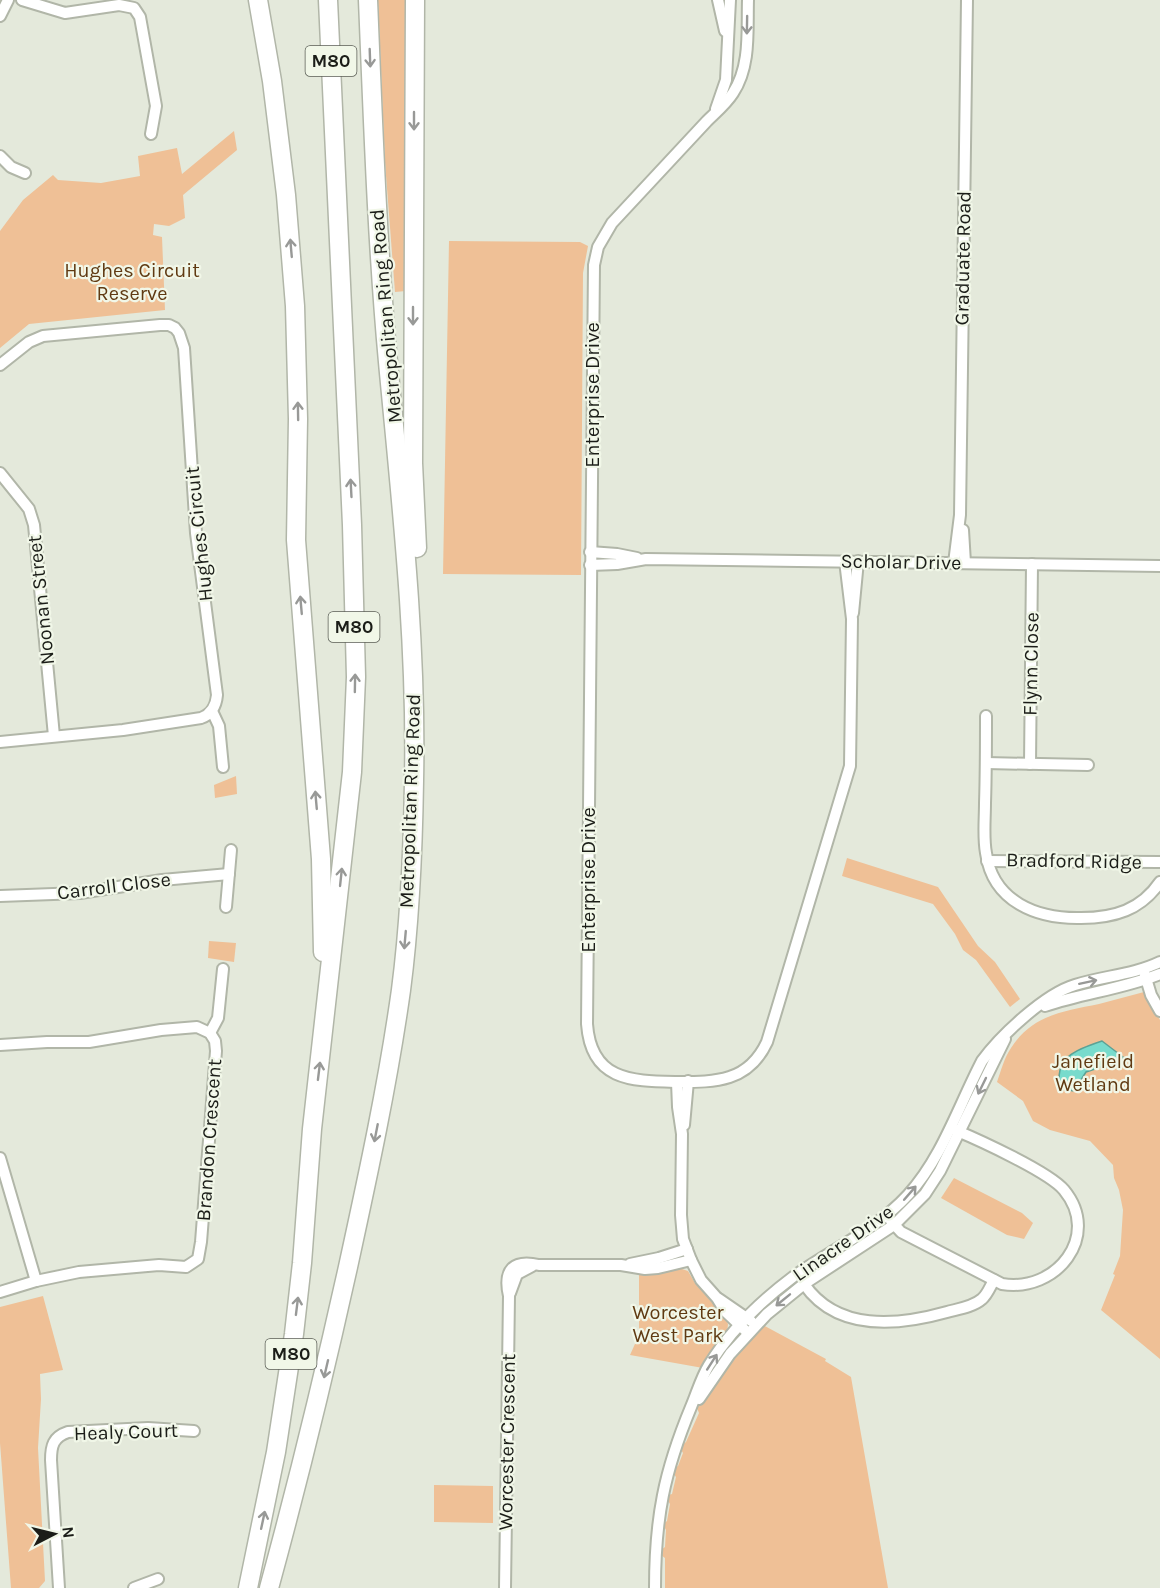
<svg xmlns="http://www.w3.org/2000/svg" width="1160" height="1588" viewBox="0 0 1160 1588" font-family="Karla,sans-serif">
<rect width="100%" height="100%" fill="#e4e9db"/>
<g fill="#efc096">
<polygon points="378,0 407,0 406,291 395,292 385,162"/>
<polygon points="234,131 237,150 183,195 185,218 169,226 154,224 153,235 162,237 165,310 29,324 0,348 0,231 23,200 53,175 58,180 101,183 140,176 138,156 177,148 182,174"/>
<polygon points="449,241 580,242 588,246 583,273 581,575 443,574"/>
<polygon points="236,776 237,794 215,798 214,785"/>
<polygon points="847,858 938,887 978,946 995,962 1020,999 1010,1007 976,960 963,950 955,934 933,904 842,876"/>
<polygon points="209,941 236,943 234,962 208,958"/>
<path d="M1144 992 1160 1020V1359L1101 1310 1115 1275 1113 1274 1120 1256 1123 1210 1119 1190 1114 1178 1113 1165 1090 1141 1050 1130 1033 1121 1023 1101 997 1082C1001 1071 1004 1058 1011 1048 1032 1015 1064 1011 1099 1004 1114 1000 1129 996 1144 992Z"/>
<polygon points="954,1178 1022,1213 1033,1223 1024,1239 1007,1235 941,1198"/>
<polygon points="676,1267 688,1271 695,1283 724,1316 728,1324 727,1334 703,1368 630,1355 639,1335 639,1273"/>
<polygon points="43,1296 63,1370 40,1374 41,1399 38,1448 45,1581 39,1588 11,1588 0,1443 0,1307"/>
<polygon points="761,1324 826,1359 825,1361 851,1377 888,1588 665,1588 665,1558 661,1555 661,1550 665,1547 666,1530 663,1524 667,1521 670,1504 667,1499 668,1495 672,1494 676,1477 673,1473 674,1468 678,1466 683,1453 680,1448 682,1445 686,1442 699,1413 697,1408 732,1358"/>
<polygon points="434,1485 493,1486 493,1523 434,1522"/>
</g>
<path fill="#78dbcc" stroke="#5ca296" stroke-width="1.5" d="M1102 1041 1123 1057V1066L1101 1067 1086 1072 1074 1091 1061 1089C1052 1058 1077 1049 1102 1041Z"/>
<g fill="none" stroke-linecap="round" stroke-linejoin="round">
<g stroke="#b1b6a8" stroke-width="14">
<g id="street">
<polyline points="22,0 65,13 119,5 134,8 140,17 156,106 151,134"/>
<polyline points="718,0 725,31"/>
<path d="M748 0C747 30 751 66 733 93 726 104 716 112 707 121L612 223 598 247 594 265 587 1024C591 1080 630 1081 675 1082 714 1082 748 1083 767 1042L850 766 852 619 845 561"/>
<polyline points="0,16 8,0"/>
<polyline points="716,109 726,80 730,0"/>
<polyline points="0,156 11,167 25,173"/>
<path d="M0 365 29 342 43 336 160 325H169L175 328 179 333 184 348 196 533 217 695C216 706 212 714 201 718L123 730 0 742"/>
<polyline points="0,473 29,509 34,525 54,736"/>
<polyline points="963,530 965,563"/>
<polyline points="590,552 617,554 637,558"/>
<polyline points="954,563 960,515 967,0"/>
<polyline points="590,565 617,564 646,559 1160,566"/>
<polyline points="853,613 858,561"/>
<polyline points="212,711 219,726 223,767"/>
<path d="M986 716C986 745 986 774 985 803 985 820 983 837 986 853 993 902 1037 919 1081 918 1114 918 1141 910 1160 882"/>
<polyline points="986,763 1088,765"/>
<polyline points="1030,764 1032,564"/>
<polyline points="987,861 1160,862"/>
<polyline points="0,896 80,893 162,880 229,874"/>
<polyline points="226,907 231,850"/>
<polyline points="1145,975 1151,995 1160,1011"/>
<path d="M1045 1006C1083 993 1123 989 1160 974"/>
<polyline points="210,1033 218,1018 223,969"/>
<polyline points="0,1045 47,1042 89,1042 161,1030 197,1027 210,1033 215,1041 216,1051 201,1242 198,1259 186,1267 159,1265 79,1272 36,1281 0,1292"/>
<polyline points="677,1082 678,1107 682,1134 681,1215 683,1239 691,1260 701,1280 717,1298 725,1311 745,1330"/>
<polyline points="684,1125 688,1081"/>
<polyline points="0,1158 36,1281"/>
<path d="M891 1221 901 1232 1002 1284C1056 1293 1102 1236 1064 1190 1049 1172 979 1140 955 1130"/>
<polyline points="630,1264 659,1258 687,1249"/>
<path d="M804 1284C837 1332 897 1326 947 1312 958 1309 973 1307 982 1299 987 1295 990 1287 994 1280"/>
<polyline points="510,1293 517,1274 532,1266"/>
<polyline points="719,1299 751,1321"/>
<polyline points="699,1399 730,1354 767,1314 804,1284 894,1225 925,1194 940,1171 1005,1039"/>
<path d="M59 1588 51 1460C51 1446 53 1437 68 1432L148 1428 194 1431"/>
<polyline points="134,1588 158,1579"/>
<path d="M505 1588 509 1296C503 1270 513 1259 539 1265H621L645 1269 658 1268 691 1260"/>
<path d="M655 1588C655 1518 664 1472 691 1407 697 1393 701 1378 709 1365 730 1331 761 1301 793 1277 831 1250 876 1230 908 1195 942 1158 959 1105 982 1061 1001 1035 1045 994 1075 985 1103 976 1133 975 1160 962"/>
</g>
</g>
<g stroke="#b1b6a8" stroke-width="21">
<g id="highway">
<polyline points="258,0 272,81 286,195 295,306 298,419 296,540 321,859 323,952"/>
<polyline points="415,0 413,463 417,548"/>
<polyline points="248,1588 276,1452 294,1334 302,1263 312,1129 352,772 356,677 352,525 328,0"/>
<path d="M269 1588C298 1482 324 1375 348 1267 368 1175 388 1083 401 990 410 921 413 850 414 781 417 641 401 502 388 362 377 242 373 121 368 0"/>
</g>
</g>
<use href="#street" stroke="#fff" stroke-width="10"/>
<use href="#highway" stroke="#fff" stroke-width="18"/>
</g>
<defs><path id="oneway-shaft" d="M-6 0H5M1.5-3L5.5 0L1.5 3" fill="none" stroke-width="1.6" stroke-linecap="round" stroke-linejoin="round" transform="scale(1.5)"/></defs>
<g stroke="#989997">
<use href="#oneway-shaft" transform="translate(747 25) rotate(91)"/>
<use href="#oneway-shaft" transform="translate(370 58) rotate(88)"/>
<use href="#oneway-shaft" transform="translate(414 121) rotate(90)"/>
<use href="#oneway-shaft" transform="translate(291 248) rotate(-95)"/>
<use href="#oneway-shaft" transform="translate(413 316) rotate(90)"/>
<use href="#oneway-shaft" transform="translate(298 411) rotate(-91)"/>
<use href="#oneway-shaft" transform="translate(351 488) rotate(-93)"/>
<use href="#oneway-shaft" transform="translate(301 605) rotate(-95)"/>
<use href="#oneway-shaft" transform="translate(355 683) rotate(-89)"/>
<use href="#oneway-shaft" transform="translate(316 800) rotate(-95)"/>
<use href="#oneway-shaft" transform="translate(341 877) rotate(-84)"/>
<use href="#oneway-shaft" transform="translate(405 940) rotate(95)"/>
<use href="#oneway-shaft" transform="translate(1088 982) rotate(-12)"/>
<use href="#oneway-shaft" transform="translate(319 1071) rotate(-83)"/>
<use href="#oneway-shaft" transform="translate(982 1086) rotate(116)"/>
<use href="#oneway-shaft" transform="translate(376 1133) rotate(101)"/>
<use href="#oneway-shaft" transform="translate(910 1193) rotate(-49)"/>
<use href="#oneway-shaft" transform="translate(783 1300) rotate(141)"/>
<use href="#oneway-shaft" transform="translate(297 1306) rotate(-83)"/>
<use href="#oneway-shaft" transform="translate(712 1362) rotate(-57)"/>
<use href="#oneway-shaft" transform="translate(326 1369) rotate(103)"/>
<use href="#oneway-shaft" transform="translate(263 1520) rotate(-78)"/>
</g>
<g text-anchor="middle" dominant-baseline="central" stroke-width="4.5" stroke-linejoin="round" paint-order="stroke">
<g fill="#f1f7e8" stroke="#5b5e56" stroke-width="1.5">
<rect x="305.5" y="46" width="51" height="30" rx="4.5"/>
<rect x="328.5" y="612" width="51" height="30" rx="4.5"/>
<rect x="265.5" y="1339" width="51" height="30" rx="4.5"/>
</g>
<g font-size="18" font-weight="bold" fill="#1b1d18">
<text x="331" y="61">M80</text>
<text x="354" y="627">M80</text>
<text x="291" y="1354">M80</text>
</g>
<g font-size="20" fill="#1b1d18" stroke="#f1f7e8">
<text transform="translate(963 258) rotate(-89)">Graduate Road</text>
<text transform="translate(386 316) rotate(-95)">Metropolitan Ring Road</text>
<text transform="translate(592 395) rotate(-90)">Enterprise Drive</text>
<text transform="translate(199 534) rotate(-96)">Hughes Circuit</text>
<text transform="translate(901 562) rotate(1)">Scholar Drive</text>
<text transform="translate(41 600) rotate(-96)">Noonan Street</text>
<text transform="translate(1031 664) rotate(-89)">Flynn Close</text>
<text transform="translate(410 801) rotate(-88)">Metropolitan Ring Road</text>
<text transform="translate(1074 861) rotate(1)">Bradford Ridge</text>
<text transform="translate(588 880) rotate(-90)">Enterprise Drive</text>
<text transform="translate(114 886) rotate(-7)">Carroll Close</text>
<text transform="translate(209 1140) rotate(-86)">Brandon Crescent</text>
<text transform="translate(843 1243) rotate(-35)">Linacre Drive</text>
<text transform="translate(126 1432) rotate(-2)">Healy Court</text>
<text transform="translate(507 1442) rotate(-89)">Worcester Crescent</text>
</g>
<g font-size="20" fill="#603a12" stroke="#f1f7e8">
<text x="132" y="270">Hughes Circuit<tspan x="132" dy="23">Reserve</tspan></text>
<text x="1093" y="1061">Janefield<tspan x="1093" dy="23">Wetland</tspan></text>
<text x="678" y="1312">Worcester<tspan x="678" dy="23">West Park</tspan></text>
</g>
</g>
<g transform="translate(54 1534) rotate(83)" stroke="#f1f7e8" stroke-width="4.5" paint-order="stroke">
<path d="M0-4.5L10 22L0 15L-10 22Z" fill="#1b1d18"/>
<text y="-9" font-size="16" font-weight="bold" text-anchor="middle" fill="#1b1d18">N</text>
</g>
</svg>
